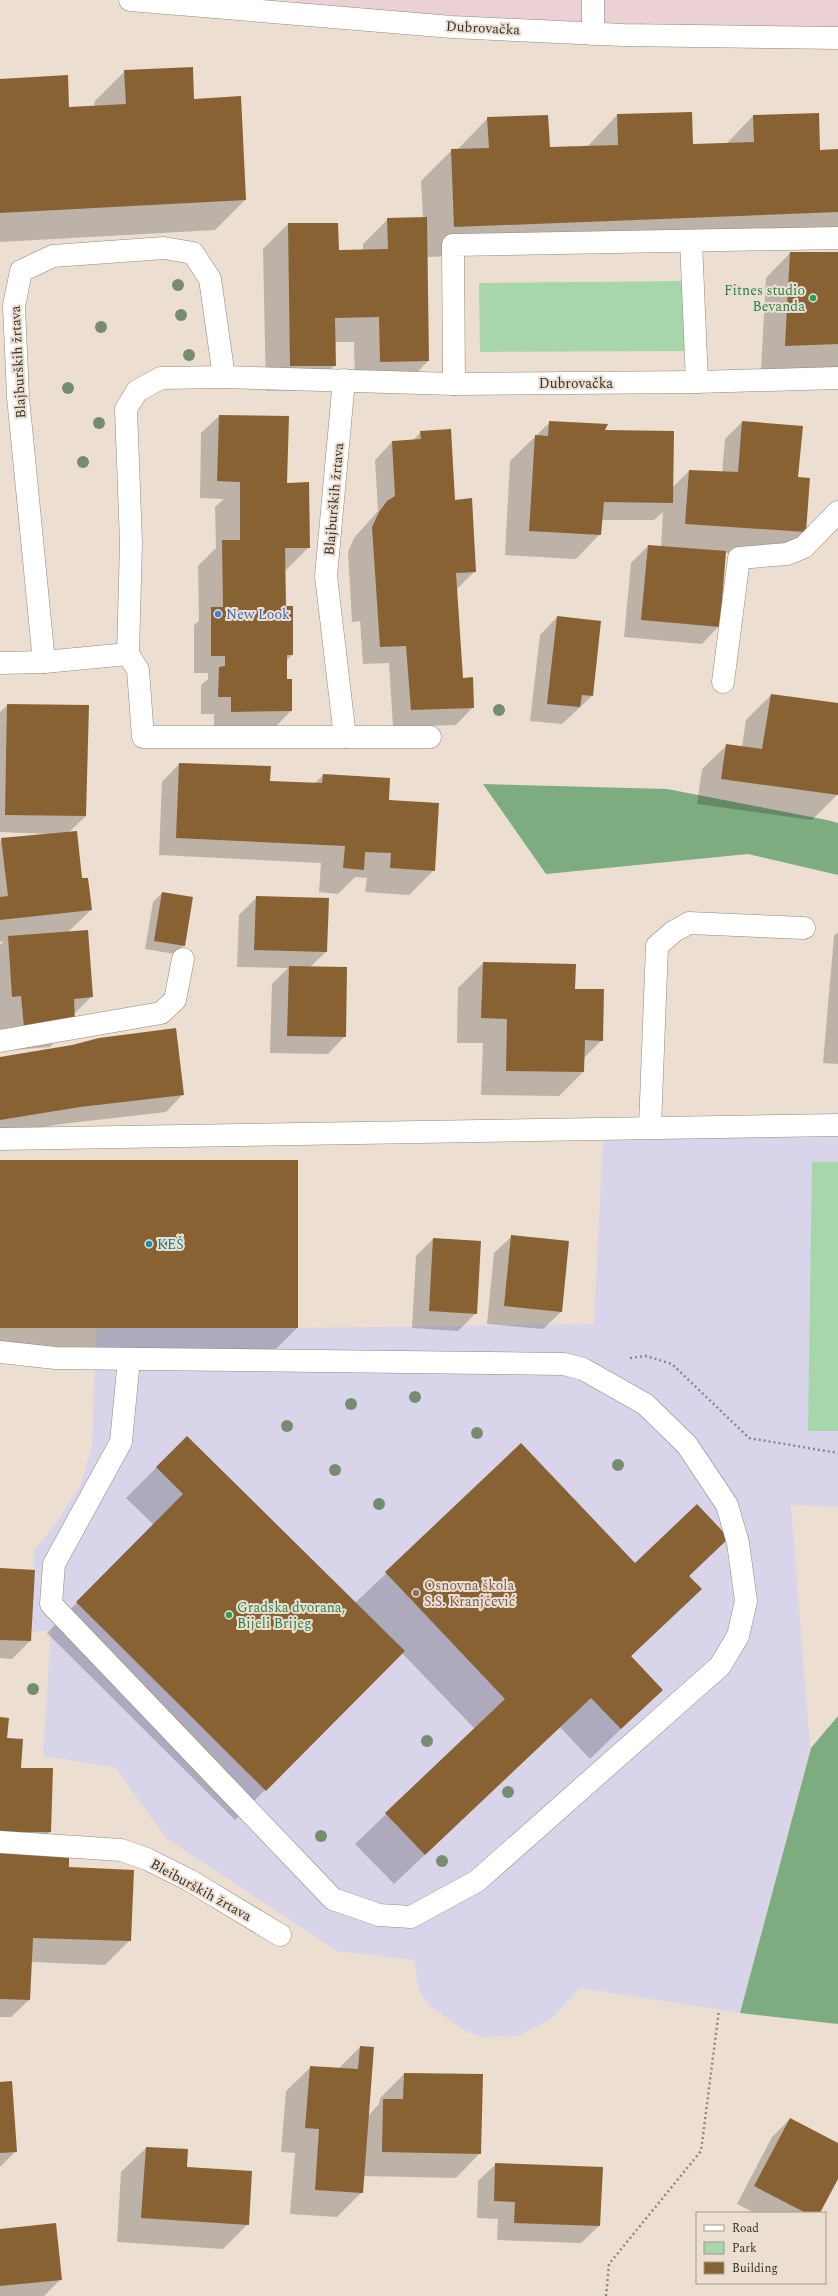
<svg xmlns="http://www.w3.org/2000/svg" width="838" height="2296" viewBox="0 0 838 2296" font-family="Spectral,serif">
<rect width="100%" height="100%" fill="#ecdfd1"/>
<polygon fill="#ebd0d4" points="297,0 838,0 838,38 296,13"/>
<polygon fill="#d8d5eb" points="838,1137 838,1507 791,1505 810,1748 740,2013 580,1988 551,2019 517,2036 482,2037 462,2029 429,2005 419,1990 414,1960 337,1951 166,1838 115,1767 43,1756 51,1630 32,1632 34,1550 55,1525 80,1486 92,1447 96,1328 298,1328 594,1324 603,1139"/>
<g fill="#a6d6aa">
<polygon points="684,281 684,351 480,352 479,283"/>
<polygon points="812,1162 838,1162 838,1431 808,1431"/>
</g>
<g fill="#7dac81">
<polygon points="483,784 667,789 827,820 838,823 838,875 748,854 546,874"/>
<polygon points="838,1716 838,2024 740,2013 811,1748"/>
</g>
<g fill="#0003">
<polygon points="125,71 193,100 245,200 215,230 0,242 0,80 68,108 95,106 94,102"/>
<polygon points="617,115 692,145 726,144 753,116 819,151 838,150 838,235 832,241 427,257 428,361 404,386 355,386 354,342 334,342 335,365 310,390 266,391 263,249 288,224 338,251 363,251 363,244 388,219 423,218 421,181 452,150 457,150 488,118 549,148 587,147"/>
<polygon points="790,253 838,253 838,367 761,370 766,278"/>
<polygon points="219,416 288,417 286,483 308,483 309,547 285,571 285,605 292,655 286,661 286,680 291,711 274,728 214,729 214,714 201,714 201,685 208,679 208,673 194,673 194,625 199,621 198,566 216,548 215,507 224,499 200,498 201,433"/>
<polygon points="550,422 604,431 672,488 689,471 722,473 725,439 742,422 797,478 805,532 780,556 725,553 719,626 702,644 624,637 631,563 648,546 661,547 663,512 654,520 602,520 600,534 576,559 505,555 510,461"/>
<polygon points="421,432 454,500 475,571 456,590 462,679 473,707 456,725 393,727 389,663 363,664 360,621 352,622 348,552 354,538 378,511 375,460 392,442 412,441"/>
<polygon points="557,617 592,696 562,724 530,721 540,635"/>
<polygon points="771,695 838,704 837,795 812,820 697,804 702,769 727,745 742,747 746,720"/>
<polygon points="8,705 86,816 69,832 91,910 68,932 91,997 74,1014 74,1022 50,1047 0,1051 0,945 4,941 0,942 0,841 49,834 0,832 0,712"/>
<polygon points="179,764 269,782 315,783 323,775 434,870 409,895 365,892 367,878 355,877 338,894 319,892 321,863 159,855 162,782"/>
<polygon points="162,893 184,945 175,954 145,949 153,902"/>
<polygon points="257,897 326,952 310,967 345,1036 328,1054 270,1053 272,984 288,968 237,967 239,915"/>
<polygon points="838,932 838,1064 823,1063 834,936"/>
<polygon points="483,963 574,990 602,1040 584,1058 583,1072 559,1096 481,1095 483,1043 457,1043 458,988"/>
<polygon points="0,1058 183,1094 166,1112 62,1124 0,1134"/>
<polygon points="0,1161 297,1328 272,1353 0,1352"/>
<polygon points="512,1236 561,1312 543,1329 487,1324 494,1253"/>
<polygon points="433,1239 476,1313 458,1331 412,1328 416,1256"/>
<polygon points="187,1437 355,1603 521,1445 635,1564 727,1538 689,1576 701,1589 630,1657 661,1690 590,1759 560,1727 394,1884 355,1844 475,1729 402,1653 235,1820 47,1633 154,1525 126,1498"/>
<polygon points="0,1569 34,1571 30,1641 12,1659 0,1658"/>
<polygon points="0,1718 6,1739 20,1769 52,1769 50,1832 32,1850 67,1868 130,1940 105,1965 31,1962 29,2000 11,2017 0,2017"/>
<polygon points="360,2047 368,2116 379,2104 380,2098 404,2074 480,2153 456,2178 363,2176 362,2192 337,2217 290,2214 295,2153 281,2152 286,2091 311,2067 339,2068"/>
<polygon points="0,2083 16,2151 0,2167"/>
<polygon points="790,2119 838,2144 838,2176 819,2213 755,2213 737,2204 772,2137"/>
<polygon points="146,2148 186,2168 248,2224 223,2249 117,2242 121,2172"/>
<polygon points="496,2164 599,2226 581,2243 497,2240 498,2219 477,2218 478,2181"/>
<polygon points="0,2229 61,2279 44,2296 0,2296"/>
</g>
<g fill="#896234">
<polygon points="193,67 194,99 241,96 246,200 0,213 0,79 68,75 69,107 126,104 124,70"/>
<polygon points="692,112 693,144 754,142 753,115 819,113 820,150 838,149 838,212 454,227 451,149 489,148 487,117 548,115 550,147 618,145 617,114"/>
<polygon points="427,217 429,361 380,362 379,317 335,318 336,366 290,366 288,223 338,223 339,250 388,249 387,218"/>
<polygon points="790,252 838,252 838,344 785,346"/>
<polygon points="219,415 289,416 287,483 309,482 310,548 285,548 286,606 293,606 293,655 287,655 287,679 292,679 292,711 231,712 231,697 218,697 219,667 225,666 225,656 211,656 211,607 223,607 222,540 240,540 240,482 217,481"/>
<polygon points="549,421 608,424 605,430 674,431 673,503 604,502 601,535 529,531 535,435 548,436"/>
<polygon points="742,421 803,426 798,477 810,478 806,532 685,524 689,470 738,472"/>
<polygon points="451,429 455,500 472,498 476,572 456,573 463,678 473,677 474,708 411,710 406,646 380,647 372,527 379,512 387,501 395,496 392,441 421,439 420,431"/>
<polygon points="648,545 726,551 720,627 641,620"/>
<polygon points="557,616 601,621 593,696 582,695 580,707 547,704"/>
<polygon points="771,694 838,703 838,795 721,779 726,744 762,749"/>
<polygon points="7,704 89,705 86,816 5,815"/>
<polygon points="179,763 271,766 270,781 322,783 323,774 390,778 389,800 439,803 435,871 390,868 391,853 365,852 364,870 343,868 345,846 176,838"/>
<polygon points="77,831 82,878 88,878 92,910 0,920 0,897 8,896 1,838"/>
<polygon points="162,892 193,897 185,946 154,941"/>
<polygon points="256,896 329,898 327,952 254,950"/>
<polygon points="88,930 93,997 74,999 75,1023 24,1027 21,996 12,997 8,936"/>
<polygon points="483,962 576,964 575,989 604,989 603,1041 585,1040 584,1072 506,1071 507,1019 481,1018"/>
<polygon points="289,966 347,967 346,1037 287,1036"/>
<polygon points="176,1028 184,1095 80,1107 0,1120 0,1057 72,1045 99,1038"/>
<rect x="0" y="1160" width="298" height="168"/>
<polygon points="511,1235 569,1241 562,1312 504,1306"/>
<polygon points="433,1238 481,1241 477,1314 429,1311"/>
<polygon points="187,1436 405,1651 266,1791 76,1602 183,1494 156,1467"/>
<polygon points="521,1443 635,1563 697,1504 729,1538 689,1576 702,1589 631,1656 663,1690 621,1729 591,1698 425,1855 385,1813 505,1699 385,1572"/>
<polygon points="0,1568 35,1570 31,1641 0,1640"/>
<polygon points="0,1717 9,1718 7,1738 23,1739 21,1768 53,1768 51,1832 0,1832"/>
<polygon points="0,1850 69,1853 69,1867 134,1870 131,1941 33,1938 30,2000 0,1999"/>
<polygon points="360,2046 374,2047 363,2193 315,2190 319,2129 305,2128 310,2066 358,2069"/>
<polygon points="404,2073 483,2074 481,2154 382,2152 383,2099 403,2099"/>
<polygon points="12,2081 17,2152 0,2153 0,2082"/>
<polygon points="790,2118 838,2143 838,2179 820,2213 806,2213 754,2186"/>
<polygon points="146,2147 188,2149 187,2167 252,2171 249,2225 141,2218"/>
<polygon points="495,2163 603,2167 600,2226 514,2223 515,2202 494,2201"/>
<polygon points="56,2223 62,2280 0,2286 0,2229"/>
</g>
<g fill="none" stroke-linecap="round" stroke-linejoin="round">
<g stroke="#93877b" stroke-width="23">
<g id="minor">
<polyline points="130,0 452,27 623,35 838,38"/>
<polyline points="593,34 593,0"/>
<polyline points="691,241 697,382"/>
<polyline points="344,380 326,576 345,737"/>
<polyline points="454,384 453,245 838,238"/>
<polyline points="128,654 138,670 143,737 430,737"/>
<polyline points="44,662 18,397 14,306 21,271 53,256 164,248 193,253 210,279 224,377"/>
<polyline points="0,663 44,662 128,654 131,543 126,409 137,391 161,378 224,377 454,384 697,382 838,378"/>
<polyline points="723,682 739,558 787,554 804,547 838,512"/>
<polyline points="0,1041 161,1013 175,1000 183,959"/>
<polyline points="650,1127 657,946 673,932 689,923 804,928"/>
<polyline points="0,1139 838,1125"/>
<polyline points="0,1352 55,1358 564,1364 583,1369 645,1404 687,1445 727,1505 738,1543 746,1601 738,1636 720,1666 477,1881 411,1917 379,1915 333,1899 51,1604 54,1564 121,1442 129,1359"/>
<polyline points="0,1842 121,1850 147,1859 189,1880 280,1935"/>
</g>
</g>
<g stroke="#90877d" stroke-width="2.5" stroke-dasharray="2 3" stroke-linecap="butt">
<polyline points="630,1358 646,1356 672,1364 749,1438 838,1453"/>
<polyline points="606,2296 609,2264 701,2151 719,2010"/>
</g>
<use href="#minor" stroke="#fff" stroke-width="22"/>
</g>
<g fill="#768c6f">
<circle cx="178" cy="285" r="6"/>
<circle cx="181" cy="315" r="6"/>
<circle cx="101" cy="327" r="6"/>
<circle cx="189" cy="355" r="6"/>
<circle cx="68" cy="388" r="6"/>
<circle cx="99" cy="423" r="6"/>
<circle cx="83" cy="462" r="6"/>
<circle cx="499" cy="710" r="6"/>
<circle cx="415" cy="1397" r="6"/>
<circle cx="351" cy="1404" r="6"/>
<circle cx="287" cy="1426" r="6"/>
<circle cx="477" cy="1433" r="6"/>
<circle cx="618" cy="1465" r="6"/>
<circle cx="335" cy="1470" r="6"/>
<circle cx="379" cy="1504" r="6"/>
<circle cx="33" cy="1689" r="6"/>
<circle cx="427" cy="1741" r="6"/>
<circle cx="508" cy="1792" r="6"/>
<circle cx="321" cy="1836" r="6"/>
<circle cx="442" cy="1861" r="6"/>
</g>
<g fill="#2e9e5b" stroke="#ecdfd1" stroke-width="1.5">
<circle cx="813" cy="298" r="4"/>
<circle cx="229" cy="1615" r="4"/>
</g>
<circle fill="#3f7fe0" stroke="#ecdfd1" stroke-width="1.5" cx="218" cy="614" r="4"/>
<circle fill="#0f9aa8" stroke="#ecdfd1" stroke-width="1.5" cx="149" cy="1244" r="4"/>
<circle fill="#8d6e63" stroke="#ecdfd1" stroke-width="1.5" cx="416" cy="1593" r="4"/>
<g text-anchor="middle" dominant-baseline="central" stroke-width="4" stroke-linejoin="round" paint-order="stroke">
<g font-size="14" fill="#36312c" stroke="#ecdfd1">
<text transform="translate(483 28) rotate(3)">Dubrovačka</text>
<text transform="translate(18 362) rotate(-93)">Blajburških žrtava</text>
<text x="576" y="383">Dubrovačka</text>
<text transform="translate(334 499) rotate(-85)">Blajburških žrtava</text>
<text transform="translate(201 1890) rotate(29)">Bleiburških žrtava</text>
</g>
<g font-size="14" fill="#27864d" stroke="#ecdfd1" text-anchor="end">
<text x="805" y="290">Fitnes studio<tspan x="805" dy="16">Bevanda</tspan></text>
<text x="237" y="1607" text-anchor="start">Gradska dvorana,<tspan x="237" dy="16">Bijeli Brijeg</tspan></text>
</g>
<g font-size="14" fill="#366cbe" stroke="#ecdfd1" text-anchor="start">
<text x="226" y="614">New Look</text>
</g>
<g font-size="14" fill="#0d838f" stroke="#ecdfd1" text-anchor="start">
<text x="157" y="1244">KEŠ</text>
</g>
<g font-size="14" fill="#785e54" stroke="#ecdfd1" text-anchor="start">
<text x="424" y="1585">Osnovna škola<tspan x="424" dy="16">S.S. Kranjčević</tspan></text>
</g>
</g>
<rect x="696" y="2212" width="130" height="72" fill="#ecdfd1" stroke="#a3998f"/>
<rect x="704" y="2225" width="20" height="6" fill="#ffffff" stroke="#a3998f"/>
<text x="732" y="2232" font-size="12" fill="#36312c">Road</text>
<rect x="704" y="2242" width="20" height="12" fill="#a6d6aa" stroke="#a3998f"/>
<text x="732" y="2252" font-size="12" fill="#36312c">Park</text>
<rect x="704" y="2262" width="20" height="12" fill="#896234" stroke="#a3998f"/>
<text x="732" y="2272" font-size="12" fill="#36312c">Building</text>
</svg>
